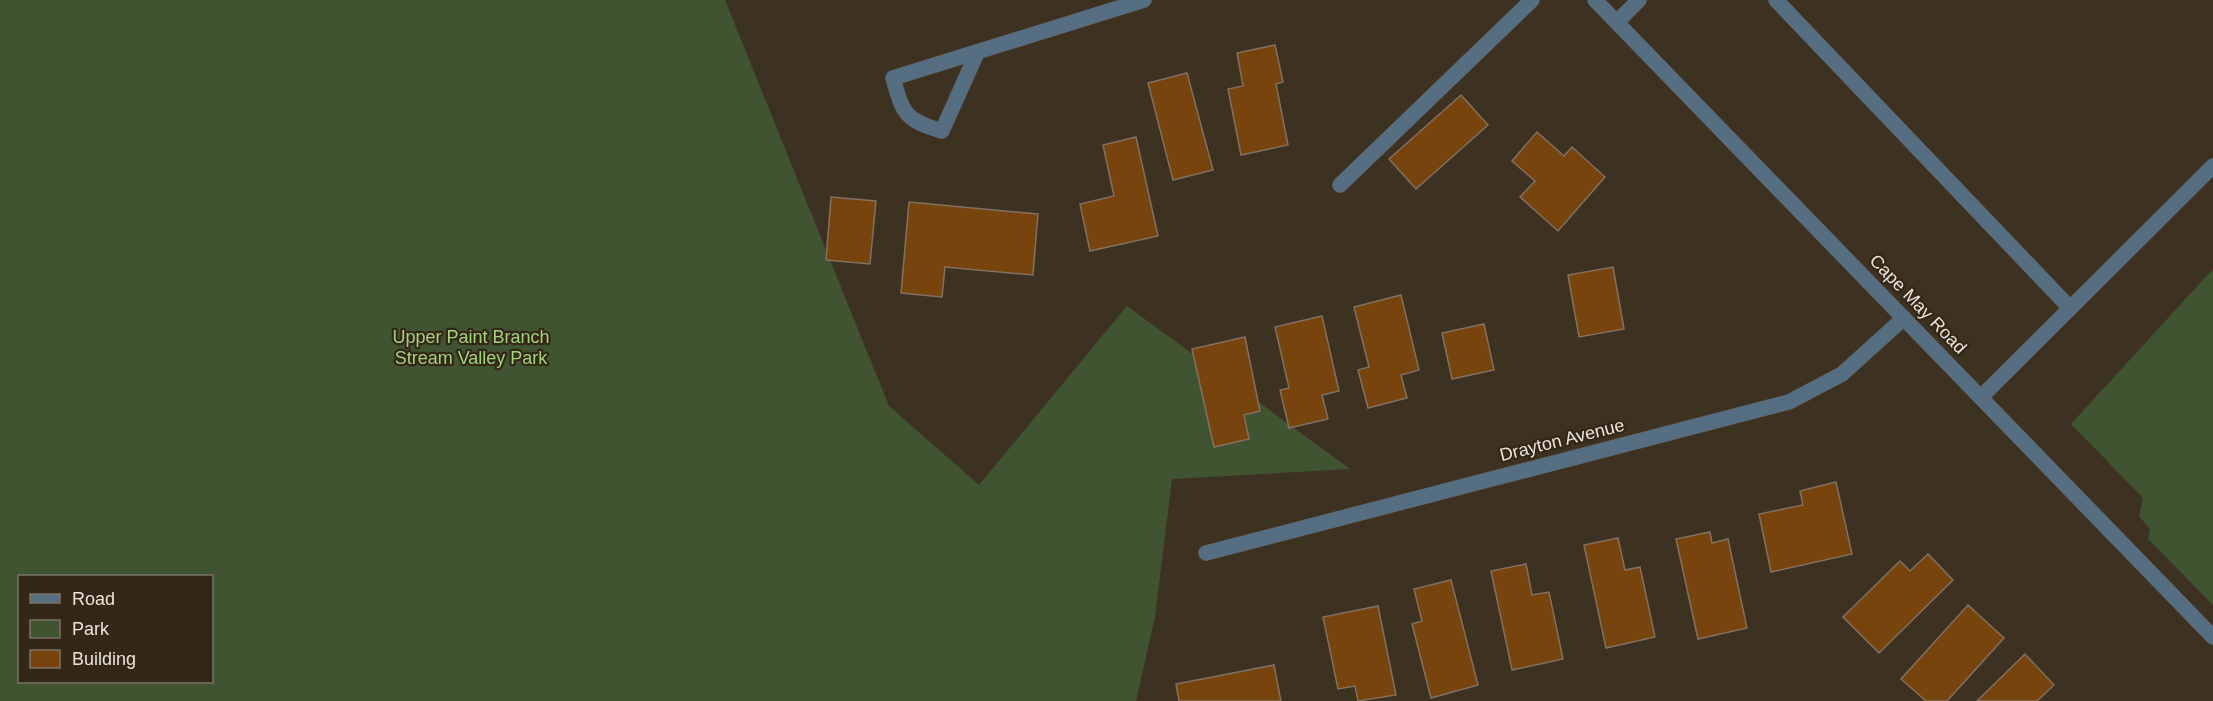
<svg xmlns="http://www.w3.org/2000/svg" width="2213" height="701" viewBox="0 0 2213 701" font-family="Helvetica,sans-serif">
<rect width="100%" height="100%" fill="#3d3121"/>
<g fill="#415431" fill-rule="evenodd">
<path d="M0 0H725L889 406 979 485 1127 306 1350 469 1172 479 1155 617 1136 701H0ZM20 576H212V682H20Z"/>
<polygon points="2213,269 2213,605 2148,539 2150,529 2139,516 2143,498 2071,424"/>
</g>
<g fill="#78440d" stroke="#827062" stroke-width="1.5">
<polygon points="1275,45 1283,82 1276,84 1288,145 1241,155 1228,89 1243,86 1237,53"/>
<polygon points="1187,73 1213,170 1173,180 1148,83"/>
<polygon points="1461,95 1488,125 1416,189 1389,159"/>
<polygon points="1537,132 1564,156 1572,147 1605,177 1558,231 1520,197 1535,181 1512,161"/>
<polygon points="1136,137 1158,236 1090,251 1080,204 1114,196 1103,145"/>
<polygon points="831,197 876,201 870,264 826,260"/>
<polygon points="909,202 1038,214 1033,275 945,267 942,297 901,293"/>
<polygon points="1613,267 1624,329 1579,337 1568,275"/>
<polygon points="1401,295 1419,370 1401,375 1407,398 1368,408 1358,370 1369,367 1354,307"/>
<polygon points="1322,316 1339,391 1322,395 1328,419 1289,428 1280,390 1289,388 1275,327"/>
<polygon points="1484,324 1494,370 1452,379 1442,333"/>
<polygon points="1245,337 1260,411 1244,415 1249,439 1214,447 1192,349"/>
<polygon points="1836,482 1852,554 1771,572 1759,514 1803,505 1800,491"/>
<polygon points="1710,532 1712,543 1728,539 1747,628 1698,639 1676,539"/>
<polygon points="1618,538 1625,570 1640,567 1655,637 1606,648 1584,545"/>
<polygon points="1928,554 1953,580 1879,653 1843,617 1900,561 1910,571"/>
<polygon points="1526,564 1532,595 1549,592 1563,659 1512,670 1491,571"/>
<polygon points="1451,580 1478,685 1431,698 1412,624 1422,621 1414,589"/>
<polygon points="1968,605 2004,638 1947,701 1926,701 1901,679"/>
<polygon points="1378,606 1396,695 1358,701 1355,686 1338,689 1323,617"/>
<polygon points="2025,654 2054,685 2037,701 1977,701"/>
<polygon points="1274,665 1281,701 1179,701 1176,684"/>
</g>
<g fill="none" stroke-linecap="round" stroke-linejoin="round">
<g stroke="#594d3f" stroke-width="16">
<g id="lane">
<polyline points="1776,0 2070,308"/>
<polyline points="1617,22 1639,0"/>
<polyline points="1340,185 1532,0"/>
<polyline points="1982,396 2213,166"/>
</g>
</g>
<g stroke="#594d3f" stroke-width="16">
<g id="street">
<polyline points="1595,0 2213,637"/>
<path d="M977 53 942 131C905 120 903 114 893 78L1144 0"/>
<polyline points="1206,553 1789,402 1842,374 1904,318"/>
</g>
</g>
<use href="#lane" stroke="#556e82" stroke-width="15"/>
<use href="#street" stroke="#556e82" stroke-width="15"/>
</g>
<g text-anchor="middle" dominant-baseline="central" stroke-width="4.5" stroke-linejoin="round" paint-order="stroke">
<g font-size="18" fill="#ebe3da" stroke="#332718">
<text transform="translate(1918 304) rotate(46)">Cape May Road</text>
<text transform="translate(1562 440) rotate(-14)">Drayton Avenue</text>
</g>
<g font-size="18" fill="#a3d27b" stroke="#332718">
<text x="471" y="337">Upper Paint Branch<tspan x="471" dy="21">Stream Valley Park</tspan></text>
</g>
</g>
<rect x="18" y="575" width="195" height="108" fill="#332718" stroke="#7d7266" stroke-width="1.5"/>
<rect x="30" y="594" width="30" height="9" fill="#556e82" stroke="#7d7266" stroke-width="1.5"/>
<text x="72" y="605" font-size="18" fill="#ebe3da">Road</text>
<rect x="30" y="620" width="30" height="18" fill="#415431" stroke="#7d7266" stroke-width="1.5"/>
<text x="72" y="635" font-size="18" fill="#ebe3da">Park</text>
<rect x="30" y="650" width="30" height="18" fill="#78440d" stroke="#7d7266" stroke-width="1.5"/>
<text x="72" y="665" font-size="18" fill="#ebe3da">Building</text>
</svg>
